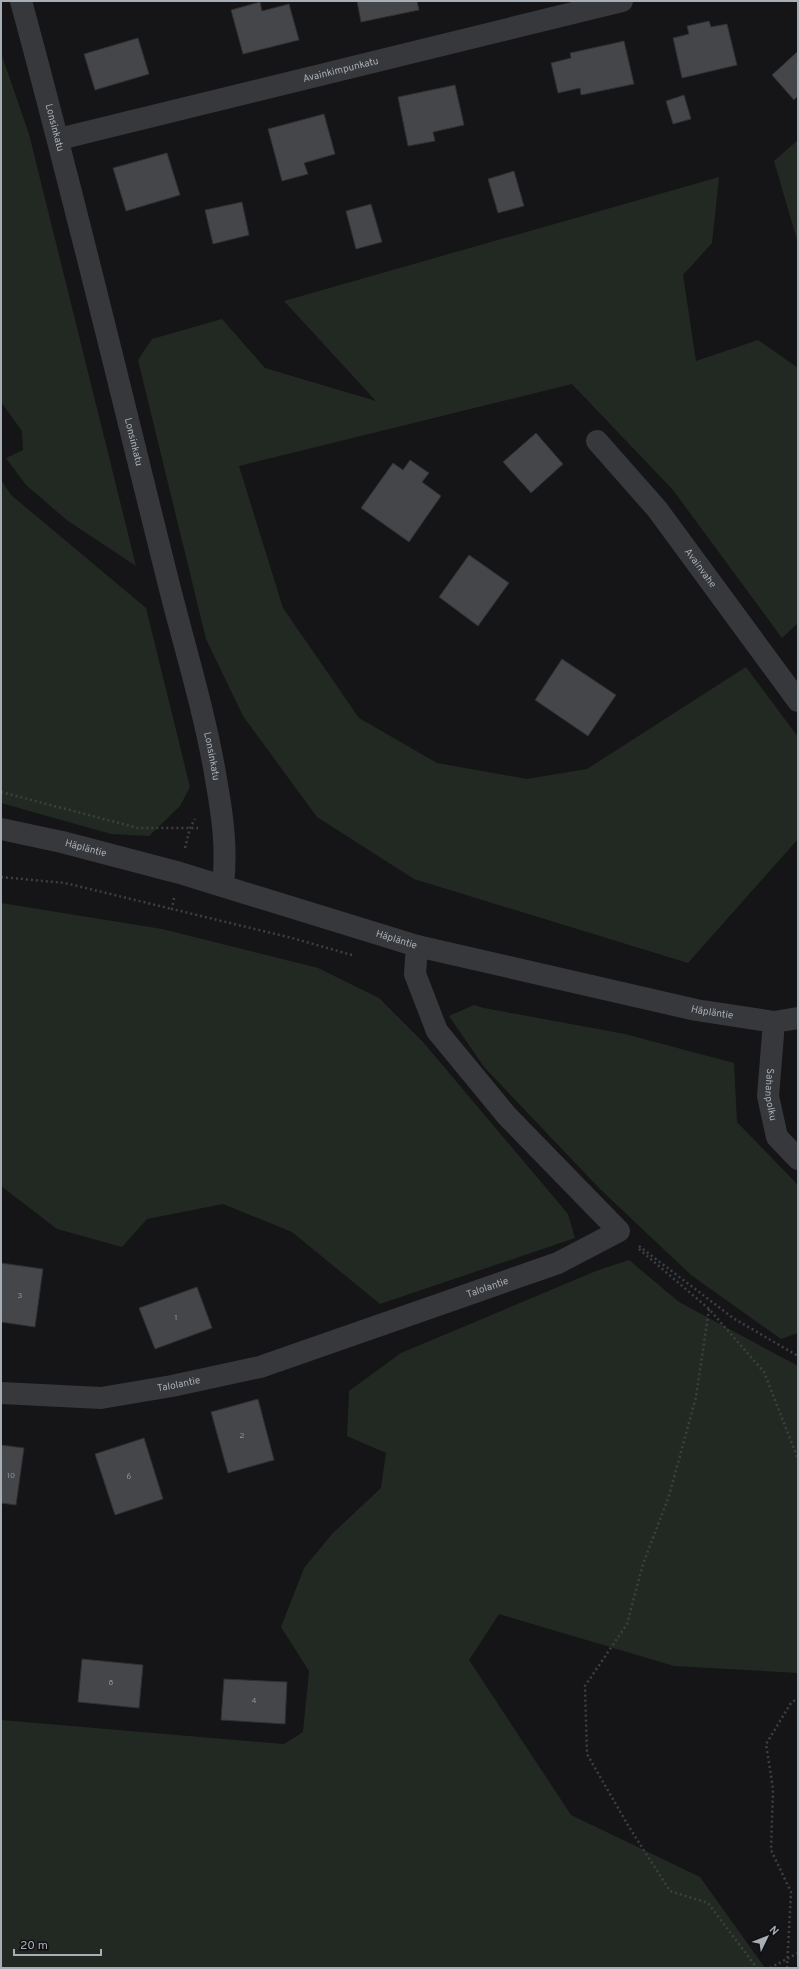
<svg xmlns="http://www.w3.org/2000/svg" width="799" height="1969" viewBox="0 0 799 1969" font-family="Overpass,sans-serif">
<rect width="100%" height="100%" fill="#151517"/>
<g fill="#222922">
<polygon points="1,53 29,134 136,566 68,521 26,485 6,458 23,450 22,431 1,402"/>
<polygon points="798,140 798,243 774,161"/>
<polygon points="719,177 712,243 683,275 696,361 758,340 798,368 798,623 782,638 673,490 572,384 239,466 283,608 359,718 437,763 527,779 587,769 746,667 798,737 798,839 688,963 414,879 317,817 243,716 206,639 138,360 152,339 222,319 265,368 376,401 284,301"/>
<polygon points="1,480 11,495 146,608 190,787 180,806 149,836 111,834 1,803"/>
<polygon points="1,903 162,929 318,968 379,998 423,1042 568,1214 575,1238 380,1304 292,1232 223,1204 147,1219 122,1247 57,1229 1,1186"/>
<polygon points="474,1005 484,1008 625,1034 734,1063 737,1122 798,1185 798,1333 781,1339 691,1275 600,1189 484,1067 449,1016"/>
<polygon points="629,1260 679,1302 798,1366 798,1673 674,1666 499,1614 469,1660 571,1815 700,1877 765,1968 1,1968 1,1720 284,1744 303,1732 309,1671 281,1627 304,1568 333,1533 381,1488 386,1453 347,1436 349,1391 401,1353 596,1271"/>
</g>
<g fill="#444649" stroke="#2f3032">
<polygon points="357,1 417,1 419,10 361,22"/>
<polygon points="260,2 262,11 289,4 299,40 243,54 231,10"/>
<polygon points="709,21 711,27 727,24 737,65 682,78 673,38 689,34 687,26"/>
<polygon points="138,38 149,74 95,90 84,54"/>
<polygon points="624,41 634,84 581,95 580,88 558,93 551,63 571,58 570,53"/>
<polygon points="798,51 798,96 794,100 772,75"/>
<polygon points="455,85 464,125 433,132 435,141 408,146 398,97"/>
<polygon points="684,95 691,119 673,124 666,101"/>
<polygon points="324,114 335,154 304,163 308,174 282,181 268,129"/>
<polygon points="167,153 180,195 126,211 113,168"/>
<polygon points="514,171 524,206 498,213 488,179"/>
<polygon points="242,202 249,235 213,244 205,210"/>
<polygon points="371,204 382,242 356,249 346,211"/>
<polygon points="536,433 563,464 531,493 503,462"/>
<polygon points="410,460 429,473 422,482 441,496 409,542 361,508 393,463 403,470"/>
<polygon points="469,555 509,583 478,626 439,597"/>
<polygon points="562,659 616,695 588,736 535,700"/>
<polygon points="1,1263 43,1269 35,1327 1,1322"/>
<polygon points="197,1287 212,1328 155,1349 139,1308"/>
<polygon points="258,1399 274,1460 228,1473 211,1412"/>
<polygon points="144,1438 163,1499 115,1515 95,1454"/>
<polygon points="1,1445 24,1448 16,1505 1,1503"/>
<polygon points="82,1659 143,1665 139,1708 78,1702"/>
<polygon points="224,1679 287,1682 285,1724 221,1720"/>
</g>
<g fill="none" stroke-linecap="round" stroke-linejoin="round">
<g stroke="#3d3f42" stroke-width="2.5" stroke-dasharray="2 3" stroke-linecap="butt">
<polyline points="1,792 138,828 198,828"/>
<polyline points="185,848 190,828 195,819"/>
<polyline points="1,877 65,883 172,909"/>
<polyline points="174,898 172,909 292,938 352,955"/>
<polyline points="639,1246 733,1318 798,1356"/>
<polyline points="639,1249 709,1309 764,1372 798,1459"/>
<polyline points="709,1309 696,1397 669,1496 643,1564 627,1624 585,1686 587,1754 629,1827 670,1891 708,1903 757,1968"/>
<polyline points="770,1968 798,1953"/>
<polyline points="787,1968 791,1892 771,1850 773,1789 766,1744 791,1703 798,1698"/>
</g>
<g stroke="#36383b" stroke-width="22">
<path id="s1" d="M21 1C73 192 119 385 167 577 184 646 206 715 217 785 223 819 227 851 223 885"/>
<path id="s2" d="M59 139 622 1"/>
<path id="s3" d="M597 441 657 509 798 701"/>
<path id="s4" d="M1 829 62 842 180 873 417 946 696 1010 774 1022 798 1018"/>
<path id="s5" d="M774 1022 768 1096 777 1137 798 1159"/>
<path id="s6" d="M1 1393 101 1398 172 1386 260 1367 558 1263 619 1231 507 1116 437 1031 415 974 417 946"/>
</g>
</g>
<g text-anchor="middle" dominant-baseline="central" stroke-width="3.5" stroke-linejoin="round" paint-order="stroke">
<g font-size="8" fill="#8f949a">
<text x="20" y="1296">3</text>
<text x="176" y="1318">1</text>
<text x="242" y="1436">2</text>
<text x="11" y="1476">10</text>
<text x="129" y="1477">6</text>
<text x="111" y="1683">8</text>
<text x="254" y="1701">4</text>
</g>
<g font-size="10" fill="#a8aeb5" stroke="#101012">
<text stroke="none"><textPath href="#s2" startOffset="290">Avainkimpunkatu</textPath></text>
<text stroke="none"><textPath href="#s1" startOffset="131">Lonsinkatu</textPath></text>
<text stroke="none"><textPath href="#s1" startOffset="455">Lonsinkatu</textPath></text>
<text stroke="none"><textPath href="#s3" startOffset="164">Avainvahe</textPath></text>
<text stroke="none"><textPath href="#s1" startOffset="779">Lonsinkatu</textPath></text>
<text stroke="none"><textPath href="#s4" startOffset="87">Häpläntie</textPath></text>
<text stroke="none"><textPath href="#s4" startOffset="411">Häpläntie</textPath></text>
<text stroke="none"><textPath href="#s4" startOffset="735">Häpläntie</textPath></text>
<text stroke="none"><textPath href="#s5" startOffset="73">Sahanpolku</textPath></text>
<text stroke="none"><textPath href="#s6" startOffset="503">Talolantie</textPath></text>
<text stroke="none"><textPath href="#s6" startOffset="179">Talolantie</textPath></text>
</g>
</g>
<rect width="799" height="1969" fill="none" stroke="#a8aeb5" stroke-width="4"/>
<g transform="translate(767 1937) rotate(47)" stroke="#101012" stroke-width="3" paint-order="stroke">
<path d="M0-3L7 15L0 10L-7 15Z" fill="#a8aeb5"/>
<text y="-6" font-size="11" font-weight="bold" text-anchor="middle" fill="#a8aeb5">N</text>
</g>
<path d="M14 1949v6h87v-6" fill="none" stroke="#a8aeb5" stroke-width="2"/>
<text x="20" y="1949" font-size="12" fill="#a8aeb5" stroke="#101012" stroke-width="3" paint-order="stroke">20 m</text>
</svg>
